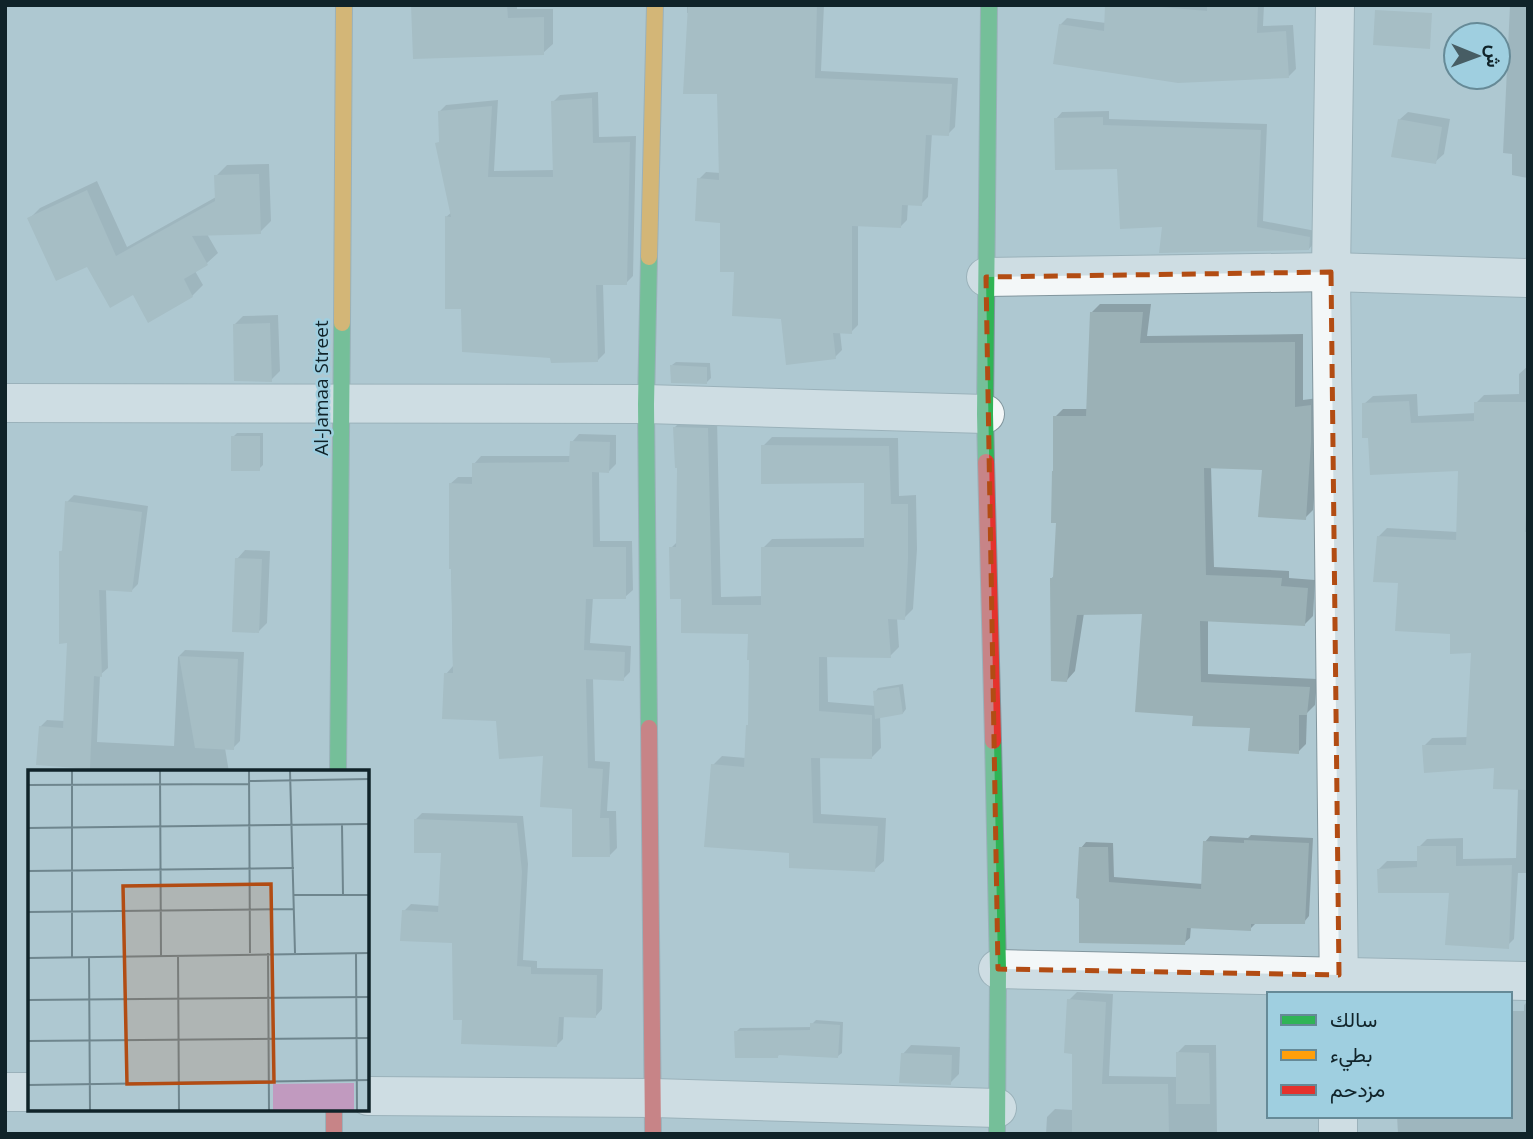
<svg xmlns="http://www.w3.org/2000/svg" width="1533" height="1139" viewBox="0 0 1533 1139" font-family="'Open Sans',Vazirmatn,sans-serif">
<rect width="100%" height="100%" fill="#aec8d1"/>
<g fill="#0003">
<polygon points="413,5 517,5 517,9 553,9 553,44 543,53"/>
<polygon points="687,5 824,5 821,71 958,78 955,127 948,134 932,133 928,197 921,204 908,203 907,220 900,227 858,224 858,325 851,332 840,332 842,350 835,357 783,317 736,270 722,221 699,179 706,172 721,173 719,93 689,13 687,13"/>
<polygon points="1107,5 1264,5 1263,26 1293,25 1296,69 1289,76 1060,25 1067,18 1106,23"/>
<polygon points="1510,5 1528,5 1528,178 1512,175 1512,154 1503,153"/>
<polygon points="598,92 599,137 636,136 633,276 626,283 603,283 605,353 598,360 552,356 463,308 446,217 452,212 441,140 439,112 446,105 498,100 494,171 554,170 553,102 560,95"/>
<polygon points="1109,111 1109,119 1267,124 1263,221 1316,231 1315,242 1309,249 1164,225 1119,167 1056,119 1062,112"/>
<polygon points="1408,112 1450,119 1444,154 1435,162 1399,120"/>
<polygon points="269,164 271,221 260,232 207,234 218,253 207,263 195,271 203,285 192,296 133,293 88,265 29,219 40,208 97,181 127,247 216,197 216,176 227,165"/>
<polygon points="1100,304 1151,304 1147,336 1303,334 1303,400 1318,398 1319,432 1313,510 1305,518 1263,468 1211,466 1214,567 1289,571 1289,578 1315,580 1313,616 1305,624 1208,620 1208,674 1317,679 1315,705 1307,713 1306,744 1298,752 1251,726 1194,714 1144,612 1084,613 1075,671 1067,680 1052,578 1055,575 1058,521 1055,417 1063,409 1088,409 1092,312"/>
<polygon points="278,315 280,371 271,380 234,325 243,316"/>
<polygon points="676,362 710,363 711,378 707,382 672,365"/>
<polygon points="1528,366 1528,873 1518,873 1514,939 1506,947 1451,891 1379,869 1387,861 1419,861 1419,847 1427,839 1463,838 1463,859 1516,858 1518,788 1496,766 1424,746 1432,738 1468,737 1473,651 1400,581 1378,537 1387,528 1458,532 1460,469 1370,436 1364,404 1373,396 1417,394 1418,416 1476,413 1476,403 1484,395 1519,394 1519,374"/>
<polygon points="684,418 717,419 721,597 763,596 763,548 772,539 866,538 865,482 763,446 772,437 898,438 899,496 916,495 917,549 913,609 904,618 897,618 899,647 890,656 827,655 828,702 876,706 875,692 878,688 903,684 906,709 903,713 880,716 881,748 872,757 820,756 821,814 886,818 884,861 874,870 791,851 713,765 722,756 746,758 750,724 750,632 683,597 671,548 678,541 679,466 675,427"/>
<polygon points="237,433 263,433 263,465 259,469 233,437"/>
<polygon points="579,434 616,435 616,464 609,471 599,471 600,541 632,541 633,590 625,597 593,597 590,643 631,646 630,672 623,679 593,678 595,761 610,762 607,811 616,811 617,848 610,855 573,807 545,754 498,719 446,674 453,666 450,484 458,477 474,477 474,464 481,456 571,456 572,442"/>
<polygon points="74,495 148,506 138,584 131,591 106,589 108,668 100,675 97,742 174,746 178,657 185,650 244,652 240,741 233,748 225,748 229,772 87,772 87,767 40,727 47,720 65,721 68,642 60,552 64,549 67,502"/>
<polygon points="245,550 270,551 267,623 259,631 237,559"/>
<polygon points="422,813 523,816 528,864 523,960 537,961 537,968 603,969 602,1009 596,1016 564,1015 563,1039 556,1046 464,1018 454,942 404,911 411,904 440,906 442,851 415,820"/>
<polygon points="1251,835 1313,838 1309,916 1304,922 1256,923 1250,929 1191,926 1190,938 1184,943 1080,941 1081,848 1086,842 1113,843 1114,877 1203,884 1205,842 1210,836 1248,838"/>
<polygon points="1077,992 1113,994 1109,1076 1178,1077 1177,1053 1185,1045 1216,1045 1217,1134 1046,1134 1047,1117 1055,1109 1074,1110 1074,1052 1069,1000"/>
<polygon points="1528,1001 1528,1134 1398,1134 1397,1116 1510,1116 1510,1011 1524,1011 1524,1005"/>
<polygon points="816,1020 843,1022 842,1053 838,1056 780,1053 778,1056 736,1032 740,1028 812,1027 812,1024"/>
<polygon points="911,1045 960,1047 959,1074 950,1083 903,1054"/>
</g>
<g fill="#9bb1b6">
<polygon points="411,5 507,5 508,18 544,17 544,55 413,59"/>
<polygon points="688,5 817,5 815,78 952,84 949,136 926,135 922,206 902,205 901,228 852,226 852,334 833,333 836,359 786,365 781,319 732,316 734,272 720,272 720,223 695,221 697,178 719,180 717,94 683,94"/>
<polygon points="1105,5 1162,7 1207,11 1207,5 1258,5 1257,33 1286,31 1289,78 1178,83 1053,64 1059,24 1104,31"/>
<polygon points="1375,10 1432,13 1430,49 1373,45"/>
<polygon points="592,98 593,143 630,142 627,285 596,285 598,362 551,363 550,358 462,352 461,309 445,309 445,216 451,217 435,143 439,142 438,111 492,106 488,177 553,177 551,101"/>
<polygon points="1103,117 1103,125 1261,130 1257,227 1310,237 1309,250 1159,253 1162,227 1120,229 1117,169 1055,170 1054,118"/>
<polygon points="1398,119 1442,127 1436,164 1391,157"/>
<polygon points="259,174 261,234 192,236 208,265 184,279 193,297 148,323 133,295 110,308 87,267 56,281 27,218 87,190 116,256 215,201 214,175"/>
<polygon points="1090,312 1143,312 1140,343 1295,342 1295,407 1311,405 1311,442 1306,520 1258,517 1262,470 1204,468 1206,575 1282,578 1281,586 1308,588 1305,626 1200,621 1201,682 1310,687 1307,715 1299,715 1299,754 1248,751 1250,728 1192,726 1193,716 1135,712 1142,614 1077,615 1067,682 1051,681 1050,578 1053,578 1056,523 1051,523 1052,471 1053,471 1053,416 1086,416"/>
<polygon points="270,323 272,382 234,381 233,324"/>
<polygon points="670,365 707,367 707,384 671,383"/>
<polygon points="1409,401 1411,423 1474,421 1474,402 1528,402 1528,476 1525,532 1528,532 1528,790 1493,789 1494,768 1424,773 1422,745 1466,745 1471,653 1450,654 1450,634 1395,631 1398,583 1373,582 1377,536 1456,540 1458,471 1370,475 1368,438 1362,438 1362,403"/>
<polygon points="673,427 708,428 712,605 761,605 761,547 864,547 864,483 761,484 761,445 889,446 891,504 908,504 908,559 905,620 888,619 891,658 819,657 819,711 872,715 872,759 811,758 813,823 878,826 875,872 789,868 789,853 704,847 711,764 744,767 746,725 748,725 749,660 747,660 748,634 681,633 681,599 670,599 669,547 676,547 677,468 675,468"/>
<rect x="231" y="436" width="29" height="35"/>
<polygon points="570,441 610,442 609,473 592,472 593,547 626,547 626,599 586,599 584,650 625,652 624,681 586,679 588,768 603,769 600,818 609,818 610,857 572,857 572,809 540,807 543,756 499,759 496,721 442,719 444,673 453,673 451,569 449,569 449,483 472,484 472,463 569,462"/>
<polygon points="65,501 142,512 132,592 99,590 102,677 94,676 90,769 36,765 39,726 63,728 67,643 59,644 59,551 62,551"/>
<polygon points="235,558 262,559 259,633 232,632"/>
<polygon points="179,656 238,659 234,750 195,748"/>
<polygon points="899,687 903,714 875,719 873,691"/>
<polygon points="414,819 517,823 522,872 517,966 531,967 531,974 597,975 596,1018 559,1017 557,1047 461,1044 462,1020 453,1020 452,943 400,941 402,910 438,912 441,853 414,853"/>
<polygon points="1244,840 1309,843 1305,924 1251,924 1251,931 1187,928 1185,945 1079,943 1079,899 1076,898 1079,847 1108,847 1109,882 1201,889 1203,841 1244,843"/>
<polygon points="1417,846 1456,846 1456,866 1512,865 1509,949 1445,945 1449,893 1378,893 1377,869 1417,867"/>
<polygon points="1067,999 1106,1002 1102,1084 1168,1084 1169,1134 1072,1134 1072,1054 1064,1053"/>
<polygon points="810,1023 840,1025 838,1058 778,1055 778,1058 735,1058 734,1031 810,1030"/>
<polygon points="1176,1052 1209,1053 1210,1104 1176,1104"/>
<polygon points="901,1053 952,1055 951,1085 899,1083"/>
</g>
<g fill="none" stroke-linecap="round" stroke-linejoin="round">
<g stroke="#82969e" stroke-width="40">
<g id="street">
<polyline points="1335,5 1331,272 1339,994"/>
<polyline points="986,277 1331,272 1528,278"/>
<polyline points="5,403 646,404 985,414"/>
<polyline points="998,969 1528,981"/>
<polyline points="5,1092 30,1092"/>
<polyline points="368,1096 654,1098 997,1108"/>
<polyline points="1338,1134 1338,1116"/>
</g>
</g>
<g stroke="#82969e" stroke-width="18">
<g id="fast">
<polyline points="986,462 985,414 989,5"/>
<polyline points="649,728 646,404 649,257"/>
<polyline points="993,741 998,969 997,1134"/>
<polyline points="338,772 342,323"/>
</g>
</g>
<g stroke="#82969e" stroke-width="18">
<g id="slow">
<polyline points="649,257 655,5"/>
<polyline points="342,323 344,5"/>
</g>
</g>
<g stroke="#82969e" stroke-width="18">
<g id="jam">
<polyline points="986,462 993,741"/>
<polyline points="649,728 653,1134"/>
<polyline points="334,1109 334,1134"/>
</g>
</g>
<use href="#street" stroke="#f3f7f8" stroke-width="38"/>
<use href="#fast" stroke="#30b455" stroke-width="16"/>
<use href="#slow" stroke="#ff9f0a" stroke-width="16"/>
<use href="#jam" stroke="#e5322d" stroke-width="16"/>
</g>
<path d="M0 0H1533V1139H0ZM1331 272 1339 975 998 969 986 277Z" fill="#aec8d1" fill-opacity=".55" fill-rule="evenodd"/>
<path fill="none" stroke="#b24c13" stroke-width="5" stroke-dasharray="14 9" stroke-linejoin="round" d="M1331 272 1339 975 998 969 986 277Z"/>
<g text-anchor="middle" dominant-baseline="central" stroke-width="5" stroke-linejoin="round" paint-order="stroke">
<g font-size="19" fill="#102329" stroke="#9fcfe0">
<text transform="translate(321 388) rotate(-90)">Al-Jamaa Street</text>
</g>
</g>
<g transform="translate(28 770)">
<rect width="341" height="341" fill="#aec8d1"/>
<path d="M326 313V340H245V314Z" fill="#c19abf"/>
<path fill="none" stroke="#6f868e" stroke-width="2" d="M132 1 133 186M221 1 222 183M262 1 267 183M221 11 342 9M0 15 221 14M314 55 315 125M0 58 342 54M0 101 266 98M266 125H342M0 142 266 139M240 183 241 340M328 183 329 340M150 186 151 340M44 187V1M61 187 62 340M0 188 342 183M0 230 342 227M0 271 342 268M0 315 342 310"/>
<path fill="#b24c13" fill-opacity="0.15" stroke="#b24c13" stroke-width="3.5" d="M243 114 246 312 99 314 95 116Z"/>
<rect width="341" height="341" fill="none" stroke="#102329" stroke-width="3.5"/>
</g>
<rect width="1533" height="1139" fill="none" stroke="#102329" stroke-width="14"/>
<rect x="1267" y="992" width="245" height="126" fill="#9fcfe0" stroke="#668a97" stroke-width="2"/>
<rect x="1281" y="1015" width="35" height="10" fill="#30b455" stroke="#668a97" stroke-width="2"/>
<text x="1330" y="1027" font-size="21" fill="#102329">سالك</text>
<rect x="1281" y="1050" width="35" height="10" fill="#ff9f0a" stroke="#668a97" stroke-width="2"/>
<text x="1330" y="1062" font-size="21" fill="#102329">بطيء</text>
<rect x="1281" y="1085" width="35" height="10" fill="#e5322d" stroke="#668a97" stroke-width="2"/>
<text x="1330" y="1097" font-size="21" fill="#102329">مزدحم</text>
<g transform="translate(1477 56) rotate(91)"><circle r="33" fill="#9fcfe0" stroke="#668a97" stroke-width="2"/>
<path d="M0-5L12 26L0 18L-12 26Z" fill="#475d64"/>
<text y="-10" font-size="19" font-weight="bold" text-anchor="middle" fill="#102329">ش</text>
</g>
</svg>
